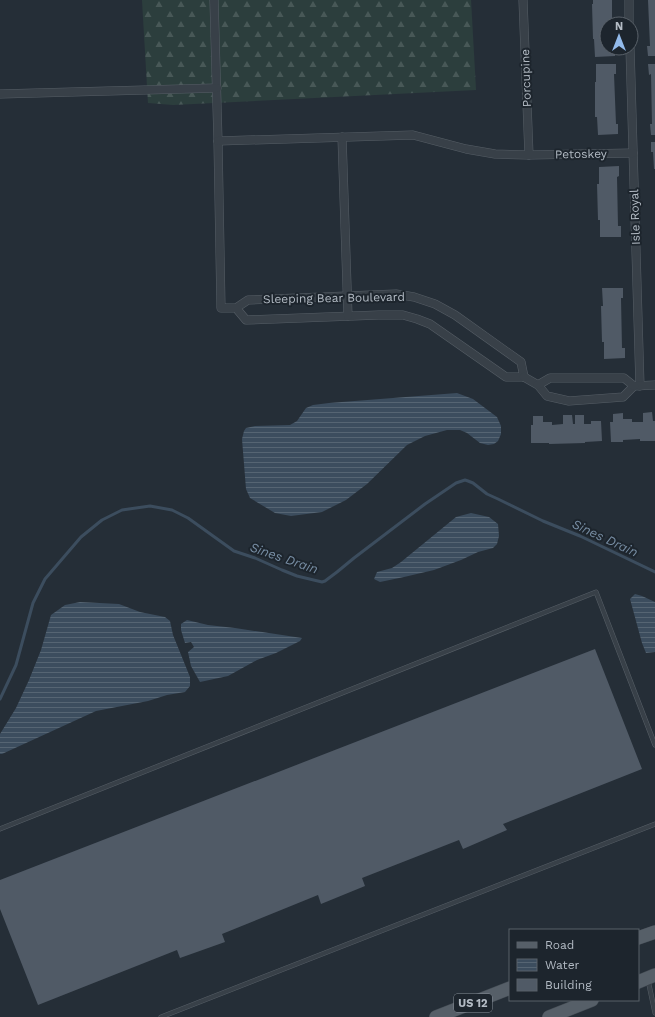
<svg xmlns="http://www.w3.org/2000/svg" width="655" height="1017" viewBox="0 0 655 1017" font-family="'Work Sans',sans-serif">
<defs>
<pattern id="forest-firs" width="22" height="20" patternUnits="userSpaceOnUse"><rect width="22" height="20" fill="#2c3e3d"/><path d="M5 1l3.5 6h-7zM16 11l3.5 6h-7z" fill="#485857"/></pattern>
<pattern id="water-rules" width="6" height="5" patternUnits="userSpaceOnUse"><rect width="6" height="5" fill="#3c4d5e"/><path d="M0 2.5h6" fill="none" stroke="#566573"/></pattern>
</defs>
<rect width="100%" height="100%" fill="#252e37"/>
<polygon fill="url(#forest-firs)" points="142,0 471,0 476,90 173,105 148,103"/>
<g fill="url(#water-rules)">
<polygon points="457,393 473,399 497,417 501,426 501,434 498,441 494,444 488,445 480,443 467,433 460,430 447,430 425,436 407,445 367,484 346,500 322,512 291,516 275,513 250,498 246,489 242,439 244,431 246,428 255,426 290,425 297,421 306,408 313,405 329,403"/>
<polygon points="471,513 489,517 498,524 499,536 497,544 493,548 478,552 461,560 434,570 404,577 380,582 374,579 377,572 392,568 401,562 456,517"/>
<polygon points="635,594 642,596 655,602 655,652 646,653 642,643 630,599"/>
<polygon points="80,602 119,604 140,612 165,617 170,621 173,635 190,677 190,686 185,692 167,695 148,701 96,711 2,754 0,754 0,734 16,708 29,680 41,650 51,615 65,605"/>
<polygon points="187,620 208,625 235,628 302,638 300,641 276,653 257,660 228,676 200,682 191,666 188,652 194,647 191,642 185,643 181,630 181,624"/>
</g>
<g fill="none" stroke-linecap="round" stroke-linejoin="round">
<polyline stroke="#3c4d5e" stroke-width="3" points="0,699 16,665 33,603 45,579 81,537 102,520 122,510 150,506 172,510 188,518 234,551 255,558 282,570 297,576 322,582 325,581 337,572 354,558 425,504 456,483 465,480 468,481 473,483 487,494 498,499 543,521 580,536 655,572"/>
</g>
<g fill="#505a66">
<polygon points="593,0 612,0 612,24 607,24 607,48 615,48 615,56 595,57 594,39 593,39 592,4 593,4"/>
<polygon points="648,0 655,0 655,56 648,56 647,46 650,46"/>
<polygon points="596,64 616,64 616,74 614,74 616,124 618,124 618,134 598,135 597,117 595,117 595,82 596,82"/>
<polygon points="648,64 655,64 655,135 651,135 650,124 652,124 651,74 649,75"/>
<polygon points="651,142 655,142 655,169 654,169 653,152 651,152"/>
<polygon points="619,166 619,176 617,177 618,226 621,226 621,237 600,237 600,220 598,220 597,184 599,184 599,167"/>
<polygon points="602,288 623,288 623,298 621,298 622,348 625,348 625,358 604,359 604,342 602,342 601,306 603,306"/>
<polygon points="652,412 653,421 655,421 655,441 640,441 640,439 623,440 623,442 611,442 610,422 613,422 613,414 623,413 623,419 632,419 632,422 643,422 643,413"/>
<polygon points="563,415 572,415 573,424 575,424 575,415 584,415 584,424 591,424 591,421 601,421 602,441 585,442 585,443 549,444 549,443 531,443 531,425 533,425 533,416 543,416 543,422 552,422 552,425 563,424"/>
<polygon points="595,649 642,769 503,824 507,830 463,849 459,840 362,878 365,886 321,904 318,895 222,934 225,942 180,958 177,950 38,1005 0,909 0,880"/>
</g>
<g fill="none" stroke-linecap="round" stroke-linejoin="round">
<g stroke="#565e66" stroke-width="5">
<g id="lane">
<polyline points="0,829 596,592 655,745"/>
<polyline points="648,980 655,1013"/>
<polyline points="161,1017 655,824"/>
</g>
</g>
<g stroke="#565e66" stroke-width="9">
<g id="street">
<polyline points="214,0 218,141 221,308 236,308 248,300 396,294 414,297 435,304 455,315 521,362 524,377 506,377 430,324 417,319 403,315 379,315 246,320 236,308"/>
<polyline points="523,0 529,155"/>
<polyline points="629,0 629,24"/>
<polyline points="630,48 640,386"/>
<polyline points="0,94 217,88"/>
<polyline points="342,137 348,316"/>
<polyline points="218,141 413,135 466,149 495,154 529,155 633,153"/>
<polyline points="524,377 538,385 547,396 569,401 623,397 634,386 655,385"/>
<polyline points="538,385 550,378 624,378 634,386"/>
</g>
</g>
<g stroke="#414951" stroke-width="14">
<g id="primary">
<polyline points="638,938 655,932"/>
<polyline points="638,982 655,975"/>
<polyline points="436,1017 510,988"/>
<polyline points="549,1017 592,1000"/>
</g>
</g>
<use href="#lane" stroke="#384048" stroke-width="4"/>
<use href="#street" stroke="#384048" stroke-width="8"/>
<use href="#primary" stroke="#565f68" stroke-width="13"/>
</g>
<g text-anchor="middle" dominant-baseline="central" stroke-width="4" stroke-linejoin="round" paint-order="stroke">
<rect fill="#1d252d" stroke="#868e97" stroke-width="1" x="454" y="994" width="38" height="18" rx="3"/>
<g font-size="11" font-weight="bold" fill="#b3bbc4">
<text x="473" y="1003">US 12</text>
</g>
<g font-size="12" fill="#b3bbc4" stroke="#1d252d">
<text transform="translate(526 78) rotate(-92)">Porcupine</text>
<text transform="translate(581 154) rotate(-1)">Petoskey</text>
<text transform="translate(635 217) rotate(-92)">Isle Royal</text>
<text transform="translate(334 298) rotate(-1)">Sleeping Bear Boulevard</text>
</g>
<g font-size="13" font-style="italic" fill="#778da3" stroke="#1d252d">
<text transform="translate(605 538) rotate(25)">Sines Drain</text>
<text transform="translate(284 558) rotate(19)">Sines Drain</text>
</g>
</g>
<rect x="509" y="929" width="130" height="72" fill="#1d252d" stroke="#596169"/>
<rect x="517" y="942" width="20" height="6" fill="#565f68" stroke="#596169"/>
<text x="545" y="949" font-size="12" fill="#b3bbc4">Road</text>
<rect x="517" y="959" width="20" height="12" fill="url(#water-rules)" stroke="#596169"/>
<text x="545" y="969" font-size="12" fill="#b3bbc4">Water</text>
<rect x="517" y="979" width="20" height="12" fill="#505a66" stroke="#596169"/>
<text x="545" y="989" font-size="12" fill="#b3bbc4">Building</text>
<g transform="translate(619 36)"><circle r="19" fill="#1d252d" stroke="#596169"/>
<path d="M0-3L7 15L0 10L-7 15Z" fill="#92baea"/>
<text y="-6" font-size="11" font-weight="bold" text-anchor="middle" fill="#b3bbc4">N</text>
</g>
</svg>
